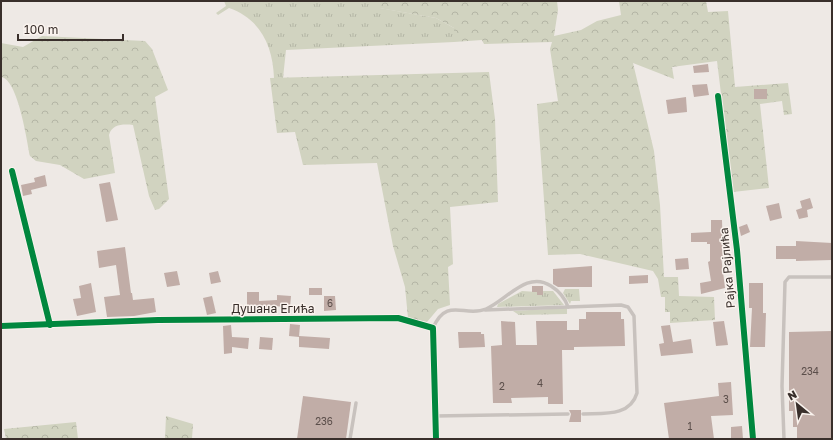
<svg xmlns="http://www.w3.org/2000/svg" width="833" height="440" viewBox="0 0 833 440" font-family="'Golos Text',sans-serif">
<defs>
<pattern id="grass-tufts" width="24" height="20" patternUnits="userSpaceOnUse"><rect width="24" height="20" fill="#d1d3c0"/><path d="M3 7l-1-3M5 7V3M7 7l1-3M15 17l-1-3M17 17v-4M19 17l1-3" fill="none" stroke="#b4b5a5"/></pattern>
<pattern id="forest-crowns" width="20" height="18" patternUnits="userSpaceOnUse"><rect width="20" height="18" fill="#d1d3c0"/><path d="M2 6a3 3 0 1 1 6 0M12 15a3 3 0 1 1 6 0" fill="none" stroke="#b4b5a5"/></pattern>
</defs>
<rect width="100%" height="100%" fill="#eee9e5"/>
<g fill="url(#grass-tufts)">
<path d="M224 1H380V8L436 18 454 28V42L286 50 283 78H274C273 47 261 19 229 8L218 15 216 13 226 6Z"/>
<polygon points="565,289 579,289 580,301 571,301 570,304 563,293"/>
<polygon points="522,291 537,292 537,295 543,295 543,291 553,291 564,305 497,307 498,304"/>
<polygon points="567,308 567,314 519,315 513,311"/>
</g>
<g fill="url(#forest-crowns)">
<polygon points="380,1 557,1 558,10 554,36 581,30 597,21 621,15 619,1 706,1 708,12 728,11 735,87 788,83 792,114 784,115 782,101 760,104 769,188 733,192 717,61 672,67 674,79 633,63 654,151 660,205 664,277 678,277 679,296 714,297 715,320 670,323 670,312 665,312 665,297 661,297 658,279 653,271 580,254 548,255 537,104 558,101 550,49 552,42 484,44 482,40 454,42 454,28 436,18 379,8"/>
<path d="M42 36 145 41 152 49 168 90 155 97 169 199 159 209 155 210 149 196 133 125C123 124 112 124 109 135L115 173 84 179 60 165 36 161 30 156C27 141 18 79 1 77V43L23 47Z"/>
<polygon points="489,72 495,119 498,202 450,207 453,264 448,267 450,305 438,309 427,322 408,318 405,287 393,246 377,163 303,165 295,132 277,133 270,78"/>
<polygon points="166,416 193,424 192,439 165,439"/>
<polygon points="76,422 78,439 6,439 4,429"/>
</g>
<g fill="#c1ada7">
<polygon points="708,64 709,72 694,73 693,66"/>
<polygon points="707,84 709,95 694,97 692,85"/>
<rect x="754" y="89" width="13" height="10"/>
<polygon points="686,97 687,112 668,114 666,100"/>
<polygon points="45,175 47,186 31,190 32,194 23,196 21,185 35,182 34,178"/>
<polygon points="110,182 118,220 106,222 99,184"/>
<polygon points="810,198 813,208 807,210 808,217 799,219 796,210 802,208 800,201"/>
<polygon points="779,203 782,218 770,221 766,206"/>
<polygon points="711,220 722,220 723,256 721,256 725,288 701,294 700,283 711,281 708,262 710,261 710,244 707,244 707,242 691,242 691,233 711,232"/>
<polygon points="747,224 750,232 741,236 739,227"/>
<polygon points="796,241 832,243 832,260 796,261 796,259 776,259 776,246 796,246"/>
<polygon points="125,247 131,293 132,293 133,300 154,298 156,312 134,316 107,317 104,297 120,295 116,265 99,268 97,251"/>
<polygon points="688,258 689,269 676,270 675,259"/>
<polygon points="592,266 592,287 558,287 553,284 553,269"/>
<polygon points="177,271 180,285 167,287 164,273"/>
<polygon points="218,271 221,282 211,284 209,273"/>
<polygon points="648,275 648,283 629,284 629,276"/>
<polygon points="91,283 96,312 77,316 73,299 81,298 79,286"/>
<polygon points="749,283 763,283 763,313 766,313 765,347 750,347 752,308 749,308"/>
<polygon points="532,286 543,286 543,295 537,295 537,292 532,292"/>
<rect x="309" y="288" width="13" height="7"/>
<polygon points="247,292 259,292 259,301 277,300 277,295 291,296 290,307 272,306 272,309 256,310 256,314 249,314 249,312 236,313 235,307 247,306"/>
<polygon points="212,296 216,313 207,315 203,298"/>
<polygon points="324,296 335,296 336,310 324,311"/>
<polygon points="586,312 621,312 621,319 624,319 625,346 574,347 574,350 562,350 563,404 548,404 548,397 511,398 512,403 493,403 491,346 502,345 501,321 515,322 516,345 537,345 536,321 567,321 567,330 579,330 579,319 586,319"/>
<polygon points="724,321 728,345 716,346 713,322"/>
<polygon points="290,324 300,325 299,337 289,336"/>
<polygon points="231,325 232,337 249,338 248,349 232,347 232,353 224,354 223,326"/>
<polygon points="670,325 673,342 691,339 693,353 661,356 659,344 664,343 661,326"/>
<polygon points="832,331 832,439 797,439 797,427 793,427 793,411 789,411 789,332"/>
<polygon points="458,332 481,332 481,334 484,334 485,347 459,348"/>
<polygon points="299,336 330,338 329,349 299,347"/>
<polygon points="260,337 273,338 272,350 259,349"/>
<polygon points="731,382 733,415 711,416 714,439 669,439 664,403 719,396 718,383"/>
<polygon points="303,396 351,402 346,439 297,439"/>
<polygon points="569,410 581,410 581,422 569,422 571,414"/>
<polygon points="742,426 743,439 731,439 731,427"/>
</g>
<g fill="none" stroke-linecap="round" stroke-linejoin="round">
<g stroke="#c8c2be" stroke-width="3.5">
<path d="M568 307 621 305 628 307 634 316 637 393C630 417 603 413 583 414"/>
<path d="M433 328C447 296 465 318 486 309 507 300 527 270 551 286 559 291 565 298 568 307L485 310"/>
<polyline points="435,416 568,414"/>
<polyline points="350,439 356,403"/>
<polyline points="784,439 782,386 785,282 789,277 832,277"/>
</g>
<g stroke="#c8c2be" stroke-width="7">
<polyline points="718,96 737,250 753,439"/>
<polyline points="12,171 50,325"/>
<polyline points="1,326 158,320 398,318 433,328 436,439"/>
</g>
<g stroke="#faf3ee" stroke-width="8">
<g id="cycleway">
<polyline points="718,96 737,250 753,439"/>
<polyline points="12,171 50,325"/>
<polyline points="1,326 158,320 398,318 433,328 436,439"/>
</g>
</g>
<use href="#cycleway" stroke="#00873e" stroke-width="6"/>
</g>
<g text-anchor="middle" dominant-baseline="central" stroke-width="3" stroke-linejoin="round" paint-order="stroke">
<g font-size="10" fill="#5b4e4a">
<text x="330" y="303">6</text>
<text x="810" y="371">234</text>
<text x="540" y="383">4</text>
<text x="502" y="386">2</text>
<text x="726" y="399">3</text>
<text x="324" y="421">236</text>
<text x="690" y="426">1</text>
</g>
<g font-size="12" fill="#392f2b" stroke="#faf3ee">
<text transform="translate(727 268) rotate(-95)">Рајка Рајлића</text>
<text x="273" y="308">Душана Егића</text>
</g>
</g>
<rect width="833" height="440" fill="none" stroke="#392f2b" stroke-width="4"/>
<g transform="translate(797 404) rotate(331)" stroke="#faf3ee" stroke-width="3" paint-order="stroke">
<path d="M0-3L7 15L0 10L-7 15Z" fill="#392f2b"/>
<text y="-6" font-size="11" font-weight="bold" text-anchor="middle" fill="#392f2b">N</text>
</g>
<path d="M18 34v6h105v-6" fill="none" stroke="#392f2b" stroke-width="2"/>
<text x="24" y="34" font-size="12" fill="#392f2b" stroke="#faf3ee" stroke-width="3" paint-order="stroke">100 m</text>
</svg>
